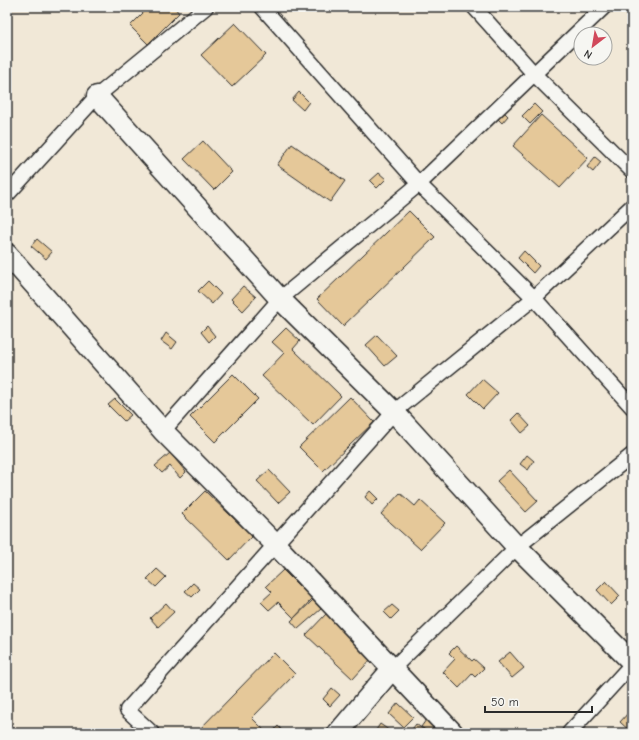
<svg xmlns="http://www.w3.org/2000/svg" width="639" height="740" viewBox="0 0 639 740" font-family="'Comic Neue',sans-serif">
<rect width="100%" height="100%" fill="#f1e8d7"/>
<filter id="ink" filterUnits="userSpaceOnUse"><feTurbulence type="fractalNoise" baseFrequency=".025" numOctaves="2"/><feDisplacementMap in="SourceGraphic" scale="8" xChannelSelector="R" yChannelSelector="G"/><feConvolveMatrix kernelMatrix="1 2 1 2 8 2 1 2 1" color-interpolation-filters="sRGB"/></filter>
<g filter="url(#ink)">
<g fill="#e5c899" stroke="#2b2b2b">
<polygon points="149,7 174,7 179,13 148,44 130,26"/>
<polygon points="235,23 266,55 232,87 201,55"/>
<polygon points="299,92 309,102 303,110 292,100"/>
<polygon points="534,104 542,112 530,124 522,116"/>
<polygon points="501,109 508,116 502,123 495,116"/>
<polygon points="541,115 588,158 560,188 513,146"/>
<polygon points="203,141 232,172 214,190 184,159"/>
<polygon points="292,144 345,181 330,202 277,165"/>
<polygon points="595,157 601,162 593,172 587,167"/>
<polygon points="379,173 386,179 377,188 370,181"/>
<polygon points="409,211 435,237 343,326 317,299"/>
<polygon points="37,239 52,252 46,259 31,246"/>
<polygon points="524,251 539,266 533,273 518,258"/>
<polygon points="208,281 221,294 212,304 198,291"/>
<polygon points="243,286 256,297 243,311 231,299"/>
<polygon points="207,326 215,336 209,342 201,332"/>
<polygon points="286,328 300,341 293,349 341,396 313,425 262,376 284,353 272,342"/>
<polygon points="166,333 177,342 172,349 161,341"/>
<polygon points="377,335 397,356 385,366 366,345"/>
<polygon points="233,374 258,399 215,442 190,417"/>
<polygon points="482,379 498,393 483,409 468,394"/>
<polygon points="350,397 374,422 323,471 299,447"/>
<polygon points="115,399 131,415 124,421 108,405"/>
<polygon points="518,413 530,426 522,433 511,420"/>
<polygon points="170,453 186,472 180,478 170,466 162,473 155,466"/>
<polygon points="527,455 534,461 528,470 520,464"/>
<polygon points="269,470 290,492 278,503 257,481"/>
<polygon points="509,470 538,501 526,512 497,481"/>
<polygon points="205,491 252,536 229,560 182,514"/>
<polygon points="370,491 378,499 372,505 365,497"/>
<polygon points="400,493 415,506 420,500 445,523 420,549 381,514"/>
<polygon points="157,569 166,577 156,587 147,579"/>
<polygon points="283,570 312,599 294,618 278,602 269,610 261,602 272,592 266,586"/>
<polygon points="606,581 620,596 611,605 597,590"/>
<polygon points="193,583 200,589 192,597 185,591"/>
<polygon points="313,600 321,609 298,629 291,621"/>
<polygon points="166,603 174,612 158,627 150,618"/>
<polygon points="392,605 399,611 391,619 384,612"/>
<polygon points="326,614 372,658 353,679 306,635"/>
<polygon points="456,646 472,661 474,659 484,668 475,677 472,674 459,688 443,672 455,659 449,653"/>
<polygon points="510,652 524,668 512,678 498,662"/>
<polygon points="274,653 295,674 252,718 267,733 196,733"/>
<polygon points="332,688 340,695 330,706 323,699"/>
<polygon points="398,703 413,717 403,727 389,714"/>
<polygon points="629,712 632,715 632,733 620,722"/>
<polygon points="426,720 434,726 430,733 421,727"/>
<polygon points="380,724 393,733 374,733"/>
<polygon points="416,724 428,733 409,733"/>
<polygon points="278,726 285,733 271,733"/>
</g>
<g fill="none" stroke-linecap="round" stroke-linejoin="round">
<g stroke="#2b2b2b" stroke-width="17">
<g id="street">
<polyline points="262,7 419,184 534,298 632,407"/>
<polyline points="474,7 535,75 632,171"/>
<polyline points="7,195 97,96 206,7"/>
<polyline points="163,431 280,299 419,184 604,7"/>
<polyline points="392,669 517,547 632,455"/>
<polyline points="152,733 127,710 394,412 534,298 632,206"/>
<polyline points="569,733 632,664"/>
</g>
</g>
<g stroke="#2b2b2b" stroke-width="23">
<g id="secondary">
<polyline points="97,96 280,299 394,412 517,547 632,662"/>
<polyline points="7,254 163,431 275,544 453,733"/>
<polyline points="338,733 392,669"/>
</g>
</g>
<use href="#street" stroke="#f6f6f2" stroke-width="14"/>
<use href="#secondary" stroke="#f6f6f2" stroke-width="20"/>
<g stroke="#2b2b2b" stroke-width="4.5">
<polyline id="rail" points="7,725 18,733"/>
</g>
<use href="#rail" stroke="#f6f6f2" stroke-width="3" stroke-dasharray="9" stroke-linecap="butt"/>
</g>
</g>
<rect width="639" height="740" fill="none" stroke="#f6f6f2" stroke-width="24"/>
<rect x="12" y="12" width="615" height="716" fill="none" stroke="#2b2b2b" stroke-width="1.5" filter="url(#ink)"/>
<g transform="translate(593 46) rotate(211)"><circle r="19" fill="#f6f6f2" stroke="#a5a5a2"/>
<path d="M0-3L7 15L0 10L-7 15Z" fill="#d1495b"/>
<text y="-6" font-size="11" font-weight="bold" text-anchor="middle" fill="#2b2b2b">N</text>
</g>
<path d="M485 706v6h107v-6" fill="none" stroke="#2b2b2b" stroke-width="2"/>
<text x="491" y="706" font-size="12" fill="#2b2b2b" stroke="#f6f6f2" stroke-width="3" paint-order="stroke">50 m</text>
</svg>
